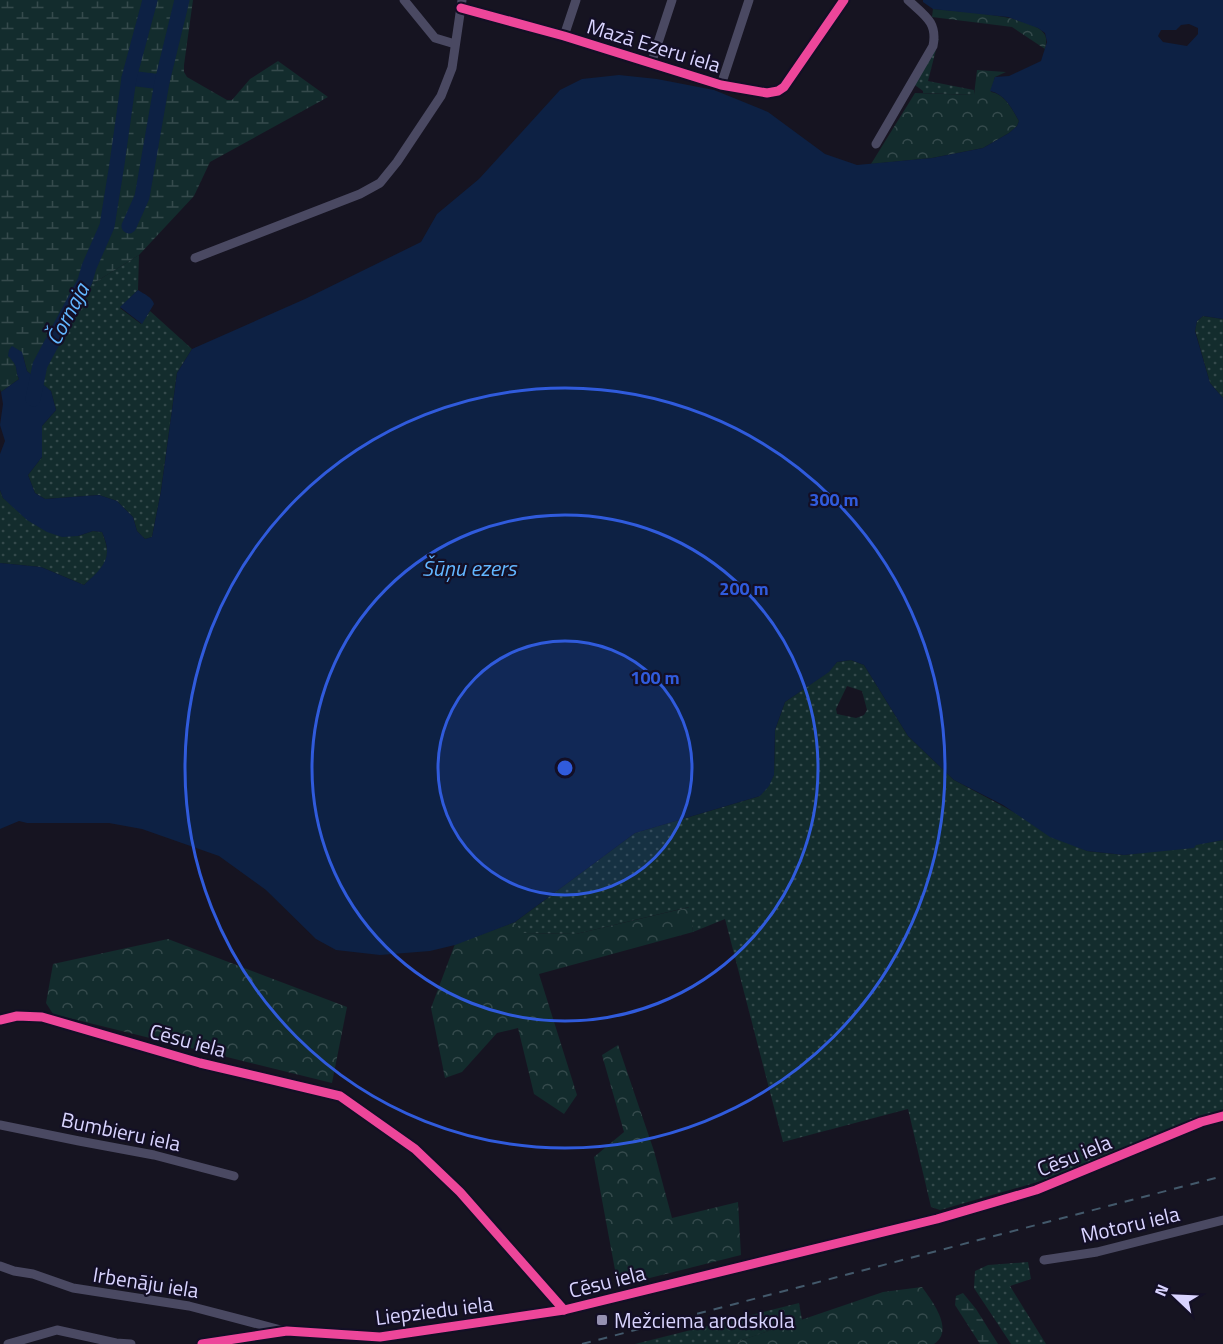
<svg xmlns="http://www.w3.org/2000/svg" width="1223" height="1344" viewBox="0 0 1223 1344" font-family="'Titillium Web',sans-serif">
<defs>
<pattern id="grass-dots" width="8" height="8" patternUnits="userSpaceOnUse" patternTransform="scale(1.5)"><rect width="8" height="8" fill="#132c2d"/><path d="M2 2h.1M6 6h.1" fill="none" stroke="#354a4c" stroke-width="1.8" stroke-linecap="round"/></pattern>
<pattern id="forest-crowns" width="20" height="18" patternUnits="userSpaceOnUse" patternTransform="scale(1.5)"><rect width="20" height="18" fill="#132c2d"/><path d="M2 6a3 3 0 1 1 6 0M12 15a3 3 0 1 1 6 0" fill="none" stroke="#354a4c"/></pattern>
<pattern id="wetland-marsh" width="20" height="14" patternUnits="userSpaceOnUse" patternTransform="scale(1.5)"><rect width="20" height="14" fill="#132c2d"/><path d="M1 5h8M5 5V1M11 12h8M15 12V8" fill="none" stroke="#354a4c"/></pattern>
</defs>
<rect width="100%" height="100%" fill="#161421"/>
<g fill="url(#grass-dots)" fill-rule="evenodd">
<polygon points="939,38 928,81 974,90 974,95 923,93 923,91 915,85"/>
<polygon points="139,255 138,290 120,308 141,324 150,311 192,349 177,373 161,491 152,537 145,539 137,531 133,517 117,501 99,495 45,499 35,493 28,475 42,457 42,426 56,410 51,391 43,385 46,364 89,286"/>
<polygon points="1203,316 1223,319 1223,398 1210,383 1195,330 1197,321"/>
<path d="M0 490 3 498 78 536 93 531 102 532C114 560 104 567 84 585L41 567 0 563Z"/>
<path d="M851 660 864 665 908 736 954 780 1087 851 1124 855 1155 851 1223 840V1111L1200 1117 1041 1181 940 1210 931 1207 908 1109 783 1142 725 919 693 932 689 907 576 934 521 933 515 922 635 833 760 796 774 775 775 730 785 702 828 672 837 662ZM847 686 862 691 867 710 864 715 856 718 837 714 836 709Z"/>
<polygon points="1028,1262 1031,1279 1010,1286 1046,1344 1011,1344 974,1288 975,1271 988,1265"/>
<polygon points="799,1303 802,1320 742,1340 735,1344 635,1344"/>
</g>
<g fill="url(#forest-crowns)">
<path d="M933 9C954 11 1036 15 1045 35 1047 39 1046 44 1045 49L1012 27 932 17Z"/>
<path d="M977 70 1006 72 995 77 991 92C1005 94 1012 109 1019 121L1017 126 1009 133 983 148 932 158 871 164 915 93 974 95Z"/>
<polygon points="690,907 693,932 539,974 577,1095 564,1114 534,1094 518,1028 497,1033 462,1072 445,1078 431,1008 455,944 515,922 522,933 576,934"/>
<polygon points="168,939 347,1007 332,1083 53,1014 46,1003 53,964"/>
<polygon points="618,1045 654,1151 672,1218 738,1202 741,1255 618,1286 594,1157 624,1132 602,1055"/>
<path d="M922 1287C932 1301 955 1330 934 1344H735L742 1340 883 1292Z"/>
</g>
<g fill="url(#wetland-marsh)">
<path d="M0 0H193L184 65V72L187 77 227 100H232L250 79 278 61 328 97 210 162 194 196 139 255 89 286 46 364 43 385 27 371 23 356 14 362C18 368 16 374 19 379L1 392 0 389Z"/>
<polygon points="963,1293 976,1309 998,1344 980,1344 955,1305 956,1296"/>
</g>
<g fill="#0d2144" fill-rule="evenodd">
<path d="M923 0H1223V319L1203 316 1197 321 1195 331 1210 383 1223 398V840L1196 845 1194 848 1124 855 1087 851 1050 837 1003 805 954 780 908 736 864 665 851 660 837 662 829 672 785 702 775 730 774 775 769 786 760 796 635 833 515 922 455 945 430 951 380 955 336 950 316 939 266 890 219 856 142 829 109 823H27L19 821 0 829V563L41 567 84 585C103 567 114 559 102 532L93 531 78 536 62 537 47 532 27 520 3 498 0 490V454L5 441 0 425 3 404 1 392 19 379C14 368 20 368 8 356L9 350 12 346 22 352 27 371 51 391 56 410 42 426V457L28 475 35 493 45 499 99 495 117 501 133 517 137 531 145 539 152 537 161 491 177 373 192 349 305 299 421 242 437 214 479 179 560 90 582 79 619 75 657 79 714 90 768 112 825 154 857 165 932 158 983 148 1009 133 1017 126 1019 121C1012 109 1005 94 990 91L995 77 1009 76 1041 61 1047 42 1045 33 1038 28 1008 17 933 9 923 2ZM1189 24 1198 28V34L1187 46 1163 42 1158 36 1161 30H1176L1181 25Z"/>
<path d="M138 290C144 294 152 297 154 304L142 324 120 307Z"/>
</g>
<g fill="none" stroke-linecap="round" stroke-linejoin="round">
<g stroke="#0d2144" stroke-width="15">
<polyline points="129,78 162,82"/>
<polyline points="129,226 142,197 162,82 182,0"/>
<polyline points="33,399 40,365 85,281 89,267 107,226 117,164 129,78 150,0"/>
</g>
<g stroke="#4a4962" stroke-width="9">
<polyline points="404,0 435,38 455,44"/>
<polyline points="461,8 564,36 721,85 767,93 778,91 784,87 844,0"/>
<polyline points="564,36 576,0"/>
<polyline points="651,64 672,0"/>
<polyline points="721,85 749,0"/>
<path d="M876 144 933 46C938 22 924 15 908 0"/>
<polyline points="195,258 360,194 380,183 397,162 441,96 452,68 462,0"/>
<polyline points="0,1020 17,1016 42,1017 200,1063 340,1096 415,1149 460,1192 564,1310"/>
<polyline points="0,1125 79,1141 154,1155 234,1176"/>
<polyline points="1044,1260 1097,1252 1223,1220"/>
<polyline points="0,1266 14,1271 33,1274 73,1288 189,1306 281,1330"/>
<polyline points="8,1344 57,1330 116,1343 131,1344"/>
<polyline points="202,1344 287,1331 380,1337 564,1310 937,1219 1036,1190 1201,1122 1223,1116"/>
</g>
<polyline stroke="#43596b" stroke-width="2" stroke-dasharray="9 8" stroke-linecap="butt" points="582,1344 1223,1176"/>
<g stroke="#130f26" stroke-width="13">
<g id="cycleway">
<polyline points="461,8 564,36 721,85 767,93 778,91 784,87 844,0"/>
<polyline points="0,1020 17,1016 42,1017 200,1063 340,1096 415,1149 460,1192 564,1310"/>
<polyline points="202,1344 287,1331 380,1337 564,1310 937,1219 1036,1190 1201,1122 1223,1116"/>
</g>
</g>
<use href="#cycleway" stroke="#ed469a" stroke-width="9"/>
</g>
<circle cx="565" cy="768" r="127" fill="#305bdc" fill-opacity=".12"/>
<g fill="none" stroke="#305bdc" stroke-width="3">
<circle cx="565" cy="768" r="127"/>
<circle cx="565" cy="768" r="253"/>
<circle cx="565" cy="768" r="380"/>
</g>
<rect fill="#9591b1" stroke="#130f26" stroke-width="2" x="596" y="1314" width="12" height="12" rx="3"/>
<g text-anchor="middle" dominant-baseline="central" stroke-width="4.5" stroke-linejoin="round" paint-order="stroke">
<g font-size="21" fill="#d9d4ff" stroke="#130f26">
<text transform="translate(654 45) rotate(17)">Mazā Ezeru iela</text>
<text transform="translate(188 1040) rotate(15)">Cēsu iela</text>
<text transform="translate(121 1131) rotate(12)">Bumbieru iela</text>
<text transform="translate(1074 1155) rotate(-22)">Cēsu iela</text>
<text transform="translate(1130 1224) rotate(-13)">Motoru iela</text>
<text transform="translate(607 1281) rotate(-14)">Cēsu iela</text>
<text transform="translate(146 1282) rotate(9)">Irbenāju iela</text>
<text transform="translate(434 1310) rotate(-7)">Liepziedu iela</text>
</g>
<g font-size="21" fill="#d9d4ff" stroke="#130f26" text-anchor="start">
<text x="614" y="1320">Mežciema arodskola</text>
</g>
<g font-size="22" font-style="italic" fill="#62b6ff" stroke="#130f26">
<text transform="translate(67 314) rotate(-62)">Čornaja</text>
<text x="469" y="568">Šūņu ezers</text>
</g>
</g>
<circle cx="565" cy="768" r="9" fill="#305bdc" stroke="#130f26" stroke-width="3"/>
<g font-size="18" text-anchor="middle" font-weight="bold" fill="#305bdc" stroke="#130f26" stroke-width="4.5" stroke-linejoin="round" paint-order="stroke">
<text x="834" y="506">300 m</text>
<text x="744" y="595">200 m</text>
<text x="655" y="684">100 m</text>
</g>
<g transform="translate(1175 1296) rotate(293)" stroke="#130f26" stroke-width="4.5" paint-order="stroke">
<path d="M0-4.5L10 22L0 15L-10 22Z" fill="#d9d4ff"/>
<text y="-9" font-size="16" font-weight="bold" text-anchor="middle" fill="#d9d4ff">N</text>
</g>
</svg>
